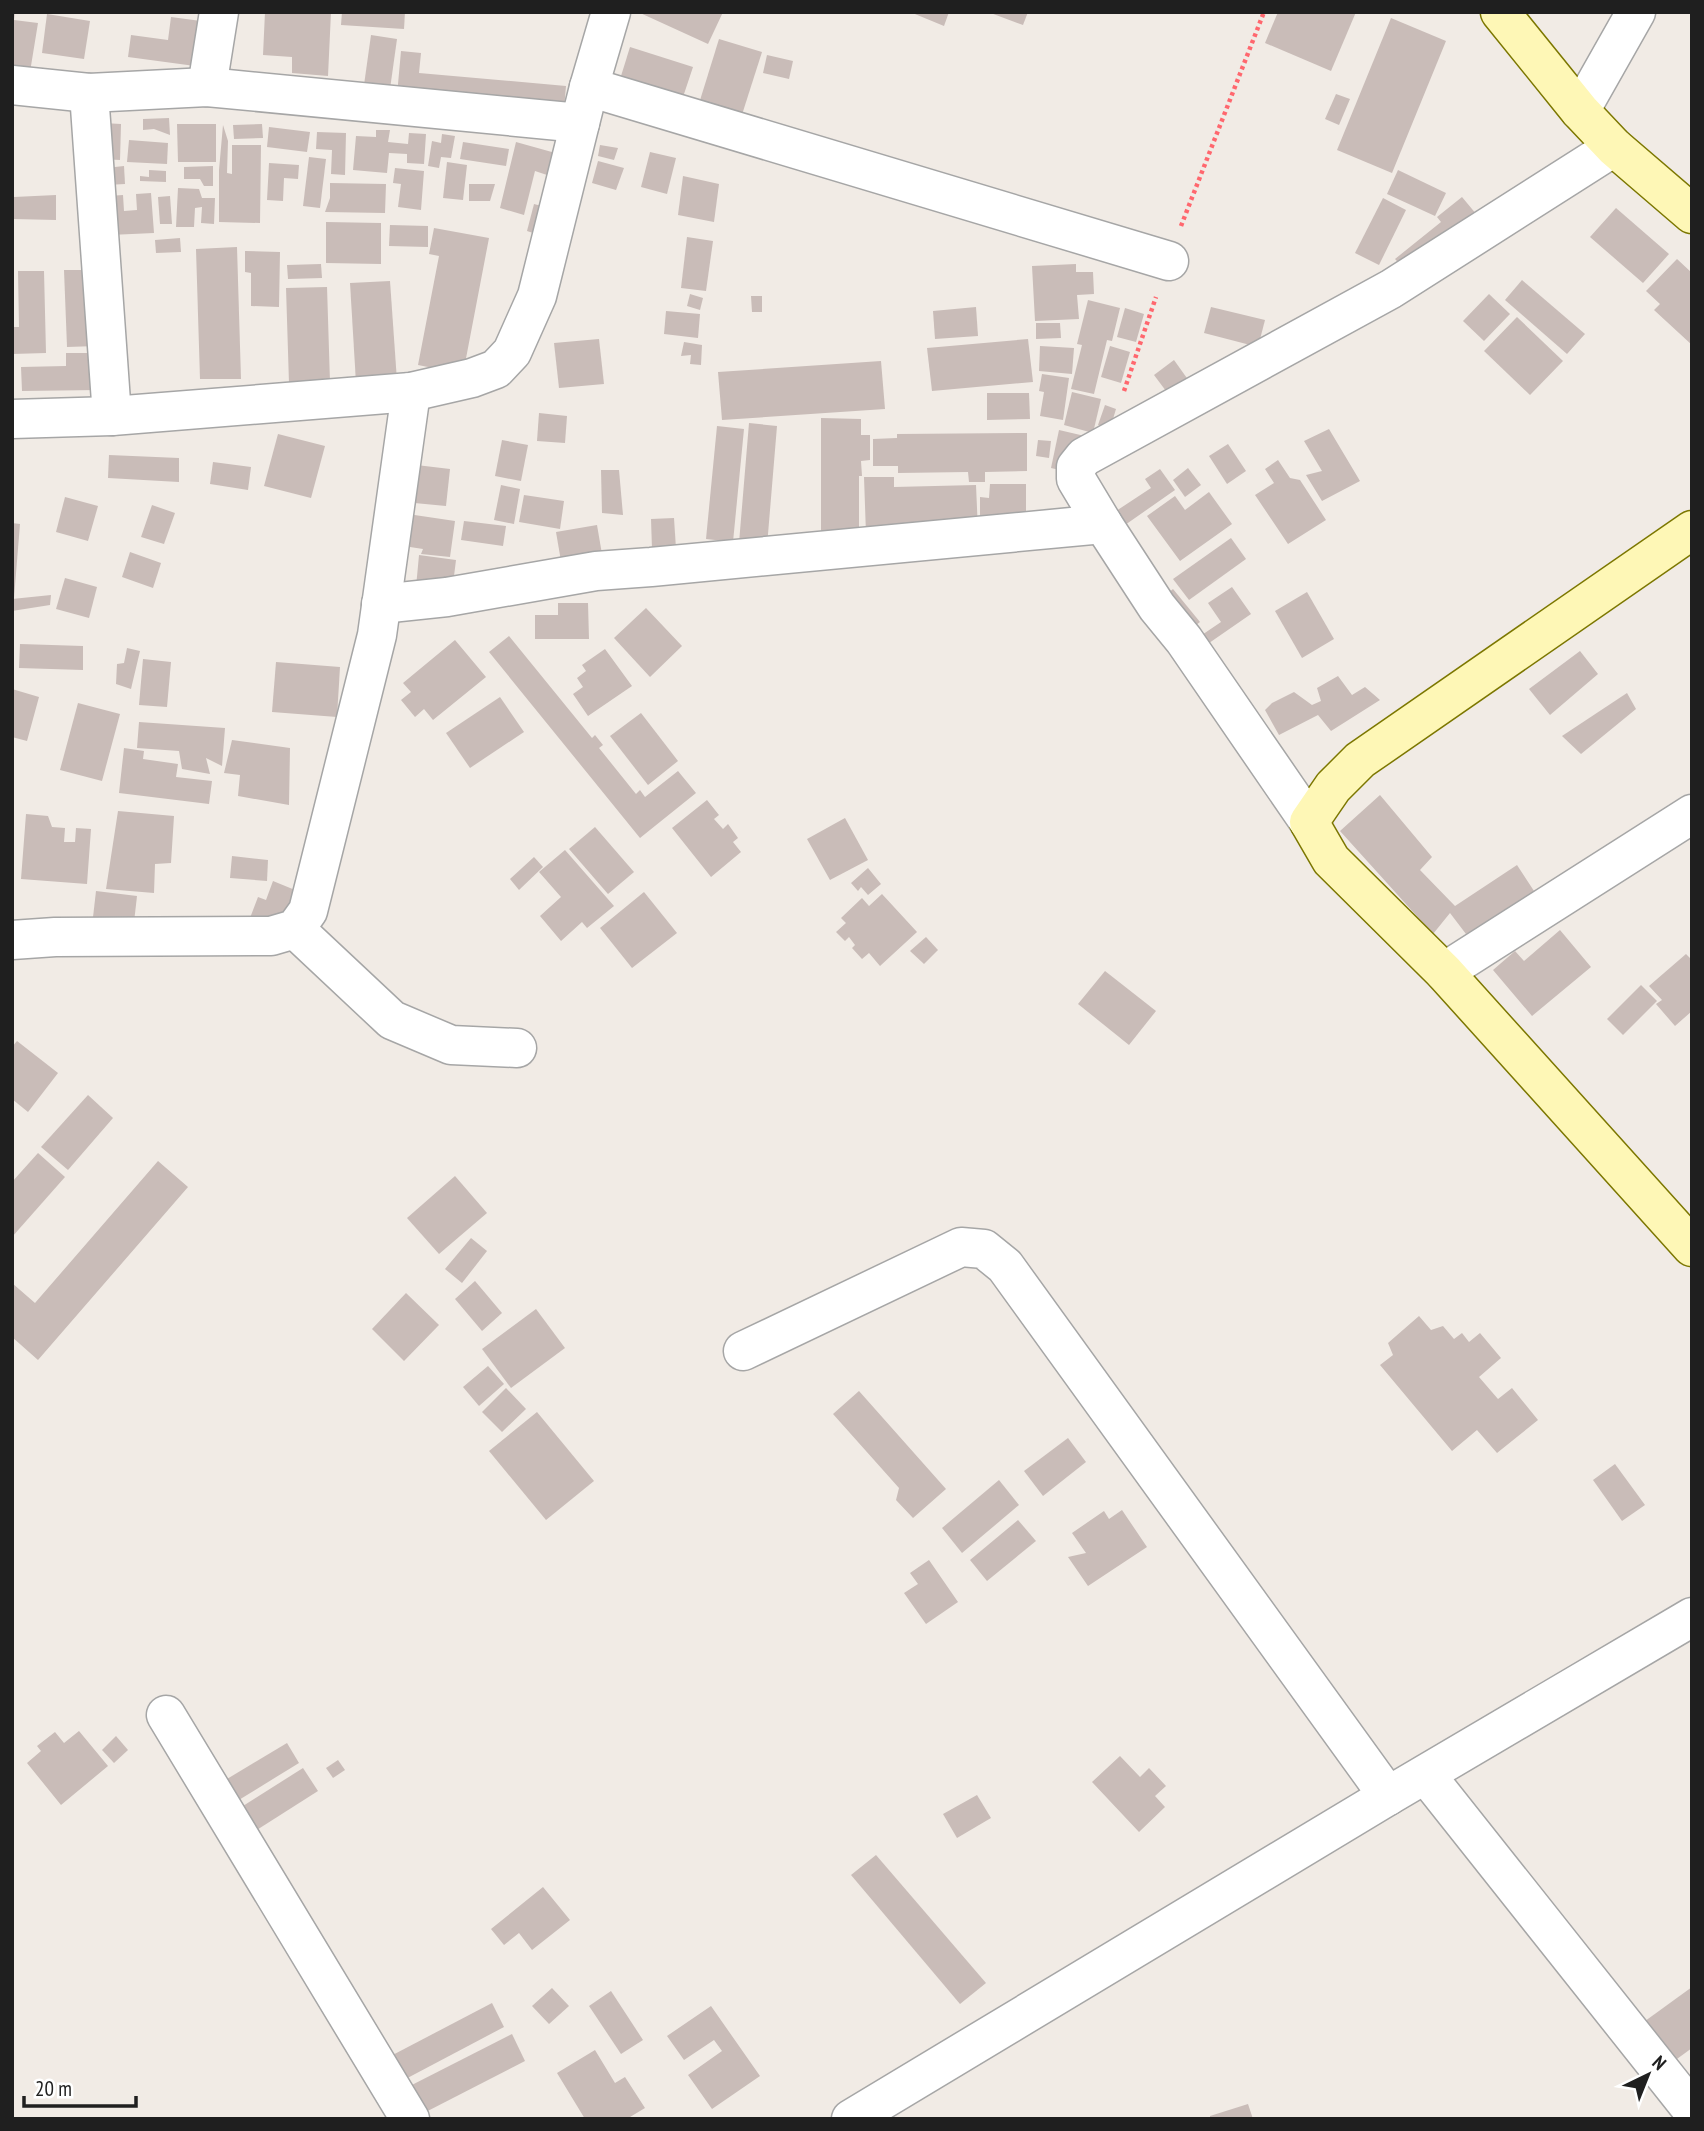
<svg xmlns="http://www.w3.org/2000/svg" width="1704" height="2131" viewBox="0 0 1704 2131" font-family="'PT Sans Narrow',sans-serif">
<rect width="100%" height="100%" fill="#f1ebe5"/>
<g fill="#c9bcb8">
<polygon points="12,12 15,12 14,20 38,23 30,72 12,69"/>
<polygon points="265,12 331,12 328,76 292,73 292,57 263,55"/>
<polygon points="342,12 405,12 404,29 341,25"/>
<polygon points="638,12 723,12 708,44"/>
<polygon points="910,12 949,12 944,26"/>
<polygon points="988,12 1028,12 1023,25"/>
<polygon points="1278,12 1356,12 1331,71 1265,43"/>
<polygon points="47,14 90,21 84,59 42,53"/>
<polygon points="171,17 201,21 195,66 128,57 131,35 168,40"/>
<polygon points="1391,18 1446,41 1392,173 1337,150"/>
<polygon points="371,35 397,39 390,89 364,85"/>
<polygon points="719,39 762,52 739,124 697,110"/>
<polygon points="630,47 693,67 683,97 617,89"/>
<polygon points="401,51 421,53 419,73 566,86 564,109 397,95"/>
<polygon points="767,55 793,61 789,79 763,73"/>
<polygon points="1336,94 1350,99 1339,125 1325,119"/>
<polygon points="169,118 170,135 154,129 143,130 143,119"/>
<polygon points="103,123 121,124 120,160 101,159"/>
<polygon points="177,124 216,124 216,162 178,162"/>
<polygon points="262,124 263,138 234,139 233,125"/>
<polygon points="223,125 228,141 227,173 232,174 232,145 261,145 260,223 219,222 219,170"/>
<polygon points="269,127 310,132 307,152 267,147"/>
<polygon points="376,130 390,130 388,142 408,144 409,133 426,134 424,164 407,163 407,154 389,153 387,173 353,170 356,136 376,137"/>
<polygon points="317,132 346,133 345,175 331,174 332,150 316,149"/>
<polygon points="442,134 455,136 451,158 441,157 439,168 428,166 432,141 441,143"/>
<polygon points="129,140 168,143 167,164 127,162"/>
<polygon points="463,142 509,149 506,166 460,159"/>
<polygon points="516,142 559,154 553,177 535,171 524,215 500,208"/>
<polygon points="600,145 618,148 614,160 598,156"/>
<polygon points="650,152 676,158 667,194 641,187"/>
<polygon points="309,157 326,159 320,208 303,206"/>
<polygon points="598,161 624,168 616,190 592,183"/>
<polygon points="447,162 467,165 463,200 443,198"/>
<polygon points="269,163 299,165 298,179 284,178 283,201 267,200"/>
<polygon points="124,166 125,184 107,185 106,168"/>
<polygon points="213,166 213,186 204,186 200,179 184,179 184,167"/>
<polygon points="395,168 424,171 421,210 398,207 401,184 393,183"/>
<polygon points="149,170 166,171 166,182 140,181 140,176 149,177"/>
<polygon points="1398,170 1446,193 1435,216 1387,194"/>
<polygon points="683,176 719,184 714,222 678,215"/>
<polygon points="330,183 386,184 385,213 325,212 330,198"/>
<polygon points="469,184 495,184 490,201 469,201"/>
<polygon points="178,188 199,189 202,198 215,198 214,224 201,223 202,207 195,208 194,227 176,227"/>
<polygon points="151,193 154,233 110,235 108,196 123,195 124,211 137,210 136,194"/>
<polygon points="56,195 56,220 13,219 14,197"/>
<polygon points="170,196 172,224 160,224 158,197"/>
<polygon points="1462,197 1477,215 1407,272 1395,259 1441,222 1437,217"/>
<polygon points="1383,198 1406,210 1379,265 1355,253"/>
<polygon points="534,204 553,209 545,237 527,231"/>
<polygon points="1616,208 1669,254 1643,283 1590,237"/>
<polygon points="326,222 381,223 381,264 326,263"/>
<polygon points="390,225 428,226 428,247 389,246"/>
<polygon points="434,228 489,238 463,374 418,365 439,256 429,254"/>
<polygon points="687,237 713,241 706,291 681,288"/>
<polygon points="180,238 181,252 156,253 155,240"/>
<polygon points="237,247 241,379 200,379 196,249"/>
<polygon points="245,251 280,252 279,307 251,306 251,273 245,272"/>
<polygon points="1677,259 1692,273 1692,345 1654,310 1660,304 1646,291"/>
<polygon points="321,264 322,278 288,279 287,265"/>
<polygon points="1076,264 1076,272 1093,272 1094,294 1077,295 1079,319 1035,321 1032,266"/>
<polygon points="64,270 95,270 97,346 67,347"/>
<polygon points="18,271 44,271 46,353 12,354 12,327 19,327"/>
<polygon points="1522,280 1585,334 1567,354 1505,300"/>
<polygon points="390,281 397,381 356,383 350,283"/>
<polygon points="327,287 330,383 289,384 286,288"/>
<polygon points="690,294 703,298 700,310 687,306"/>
<polygon points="1489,294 1510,314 1484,341 1463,321"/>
<polygon points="751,296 762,296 762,312 752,312"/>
<polygon points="1088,300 1120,308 1112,341 1107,340 1094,394 1071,389 1082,345 1077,344"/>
<polygon points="976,307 978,336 935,339 933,311"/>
<polygon points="1211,307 1265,320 1258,347 1204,333"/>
<polygon points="1125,308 1144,314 1136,342 1117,337"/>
<polygon points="666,311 700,314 698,338 664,334"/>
<polygon points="1517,317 1563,361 1530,395 1484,351"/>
<polygon points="1036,323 1060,323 1061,338 1036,339"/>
<polygon points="599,339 604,384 559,388 554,343"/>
<polygon points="1028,339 1033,382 932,391 927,348"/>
<polygon points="684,342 702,345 701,365 690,364 691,355 681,356"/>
<polygon points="1040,346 1074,348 1072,374 1039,371"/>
<polygon points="1110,346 1130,352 1121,383 1101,377"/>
<polygon points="66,353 98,353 98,390 22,391 21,367 66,366"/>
<polygon points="1174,360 1194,388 1175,403 1154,375"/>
<polygon points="881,361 885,409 722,420 718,372"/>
<polygon points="1042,374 1069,378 1063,420 1040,416 1044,392 1039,391"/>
<polygon points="1072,392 1101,399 1093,433 1064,425"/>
<polygon points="987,393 1029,393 1030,419 987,420"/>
<polygon points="1105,405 1116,409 1110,429 1098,425"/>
<polygon points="539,413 567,416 565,443 537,441"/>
<polygon points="821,418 861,419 861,435 870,435 870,460 861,461 862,476 859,476 859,540 821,540"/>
<polygon points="749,423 777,426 767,546 739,543"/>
<polygon points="717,426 744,429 733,542 706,539"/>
<polygon points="1329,429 1360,481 1322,501 1306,475 1322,471 1304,441"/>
<polygon points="1059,430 1089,437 1073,473 1051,468"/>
<polygon points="1027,433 1027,471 985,472 985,482 969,482 968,472 898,473 898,466 873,466 873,439 897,438 897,434"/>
<polygon points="278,434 325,446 311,498 264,486"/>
<polygon points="502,440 528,445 521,481 495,476"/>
<polygon points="1038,440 1051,441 1049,458 1036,456"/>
<polygon points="1228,444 1246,471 1227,484 1209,456"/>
<polygon points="109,455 179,458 179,482 108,478"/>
<polygon points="1278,460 1290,478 1300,480 1326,520 1288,544 1255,495 1274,483 1265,469"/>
<polygon points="213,462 251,467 248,490 210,484"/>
<polygon points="408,464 450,469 446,506 404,502"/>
<polygon points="1188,468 1201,485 1185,497 1173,480"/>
<polygon points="1160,469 1175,490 1115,532 1107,517 1151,488 1145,479"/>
<polygon points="601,470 619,470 623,515 602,513"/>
<polygon points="864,477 894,477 894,487 976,485 978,531 866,534"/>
<polygon points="990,484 1026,484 1026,530 980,524 980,497 989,498"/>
<polygon points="501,485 520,489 514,524 494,520"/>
<polygon points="1209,492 1232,524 1180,561 1147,516 1175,496 1185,510"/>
<polygon points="524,495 564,501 560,529 519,522"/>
<polygon points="65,497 98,506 88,541 56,532"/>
<polygon points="152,505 175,513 164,544 141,537"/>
<polygon points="401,513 455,521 450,557 421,554 423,549 397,545"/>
<polygon points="674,518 676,549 652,549 651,519"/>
<polygon points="464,521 506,526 503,546 461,540"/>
<polygon points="12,523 20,524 14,598 12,598"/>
<polygon points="597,525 603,560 562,567 556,532"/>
<polygon points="1231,538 1246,559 1189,600 1173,579"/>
<polygon points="130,552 161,563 153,588 122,577"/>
<polygon points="419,555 456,560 452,592 416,587"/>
<polygon points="65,578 97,587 89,618 56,609"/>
<polygon points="1232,587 1251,614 1199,650 1193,641 1221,622 1208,603"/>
<polygon points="1173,589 1200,622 1183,635 1157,602"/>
<polygon points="1307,592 1334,639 1302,658 1275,611"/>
<polygon points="51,595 50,605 12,611 12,599"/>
<polygon points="558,603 588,603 589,639 535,639 535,615 558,615"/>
<polygon points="646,608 682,646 650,677 614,638"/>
<polygon points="509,636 592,738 595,735 603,745 599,748 636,794 640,790 645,797 678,771 696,793 640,838 489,652"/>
<polygon points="455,640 486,677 433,720 424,709 415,717 401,700 411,692 403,683"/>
<polygon points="20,644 83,646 83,670 19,668"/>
<polygon points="127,648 140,651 131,689 116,684 117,664 124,663"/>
<polygon points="605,649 632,686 588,716 573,694 583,687 577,678 586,671 582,665"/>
<polygon points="1580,651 1598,674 1550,715 1529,689"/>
<polygon points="143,659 171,662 167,707 139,705"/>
<polygon points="276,662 340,667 337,717 272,712"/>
<polygon points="1338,676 1352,695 1365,687 1380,700 1331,731 1318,715 1279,735 1265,710 1272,703 1294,692 1312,705 1321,701 1317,688"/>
<polygon points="12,689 39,697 27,741 12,737"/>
<polygon points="1627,693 1636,709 1581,754 1562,736"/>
<polygon points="500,697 524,732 470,768 446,733"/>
<polygon points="78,703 120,714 102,781 60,770"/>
<polygon points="641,713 678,761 648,785 610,736"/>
<polygon points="139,722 225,728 222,766 206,758 210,774 182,769 179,751 137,748"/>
<polygon points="232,740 290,748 289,805 238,796 240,775 224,773"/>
<polygon points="124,748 144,751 143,759 178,764 176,777 212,781 209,804 119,793"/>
<polygon points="1380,795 1432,857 1420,870 1455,906 1517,865 1536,894 1466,934 1450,913 1433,934 1340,831"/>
<polygon points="707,800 719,815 714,819 723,829 728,824 738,838 733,842 741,852 711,877 672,828"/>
<polygon points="118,811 174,816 171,863 155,864 154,893 106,889"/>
<polygon points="26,814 48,816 52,827 65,828 64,842 75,842 76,828 91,829 87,884 21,879"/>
<polygon points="845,818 868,860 830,880 807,839"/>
<polygon points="595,827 634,872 608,894 569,849"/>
<polygon points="565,850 614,906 587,928 582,922 561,941 540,916 561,897 539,872"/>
<polygon points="232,856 268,860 267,881 230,878"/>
<polygon points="534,857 543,867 519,890 510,879"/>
<polygon points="868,868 881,884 868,895 861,887 858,891 851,883"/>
<polygon points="273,881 295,890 279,930 250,918 258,897 266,900"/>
<polygon points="96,891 137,896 133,931 92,926"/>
<polygon points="644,892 677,933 632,968 600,928"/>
<polygon points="882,894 917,932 880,966 869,953 862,959 852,948 855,945 849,937 845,941 836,932 846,923 841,918 862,898 869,906"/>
<polygon points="1560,930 1591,967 1532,1016 1493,970 1515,951 1524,961"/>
<polygon points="926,937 938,950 924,964 910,951"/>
<polygon points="1686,954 1692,960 1692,1011 1675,1026 1656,1004 1662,1000 1649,986"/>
<polygon points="1105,971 1156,1011 1129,1045 1078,1004"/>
<polygon points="1641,985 1657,1001 1623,1035 1607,1019"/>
<polygon points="17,1041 58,1073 28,1112 12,1099 12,1047"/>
<polygon points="88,1095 113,1118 68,1170 41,1147"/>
<polygon points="38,1153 65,1177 12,1237 12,1182"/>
<polygon points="158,1161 188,1187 38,1360 12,1337 12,1283 35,1303"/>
<polygon points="455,1176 487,1213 439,1254 407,1218"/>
<polygon points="471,1238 487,1251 462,1283 445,1269"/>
<polygon points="475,1281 502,1313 482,1331 455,1299"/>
<polygon points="406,1293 439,1325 404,1361 372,1329"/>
<polygon points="536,1309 565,1348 511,1388 482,1349"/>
<polygon points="1419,1316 1431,1330 1443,1326 1454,1339 1462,1333 1469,1342 1480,1333 1501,1358 1479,1377 1498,1399 1512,1388 1538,1420 1497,1453 1477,1430 1452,1451 1380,1365 1393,1355 1388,1343"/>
<polygon points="488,1366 504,1384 479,1406 463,1387"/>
<polygon points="506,1388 526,1409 502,1432 482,1412"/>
<polygon points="859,1391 946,1489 913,1518 896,1500 899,1488 833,1414"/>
<polygon points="537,1412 594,1481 546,1520 489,1451"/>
<polygon points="1068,1438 1086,1462 1043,1496 1024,1471"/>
<polygon points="1615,1464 1645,1505 1622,1521 1593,1480"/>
<polygon points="999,1480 1019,1505 962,1553 942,1528"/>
<polygon points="1122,1510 1147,1547 1088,1586 1068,1557 1086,1553 1072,1533 1104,1511 1109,1519"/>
<polygon points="1018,1520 1036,1541 987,1581 970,1560"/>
<polygon points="929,1560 958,1602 926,1624 904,1593 918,1584 910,1573"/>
<polygon points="79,1731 108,1766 61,1805 27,1763 41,1751 37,1746 55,1732 64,1743"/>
<polygon points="116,1736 128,1750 114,1763 102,1750"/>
<polygon points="287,1743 299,1763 229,1806 217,1785"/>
<polygon points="1120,1756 1140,1777 1149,1768 1166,1786 1155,1796 1165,1807 1139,1832 1092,1782"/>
<polygon points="338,1760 345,1770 333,1778 326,1768"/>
<polygon points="303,1768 318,1791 249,1835 235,1811"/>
<polygon points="977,1795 991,1818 957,1838 943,1814"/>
<polygon points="876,1855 986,1983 960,2004 851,1875"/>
<polygon points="543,1887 570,1920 532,1950 519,1933 504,1945 491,1929"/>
<polygon points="1692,1987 1692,2048 1670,2064 1641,2024"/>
<polygon points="552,1988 569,2006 549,2024 532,2006"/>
<polygon points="611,1991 643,2040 621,2054 589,2006"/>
<polygon points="492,2003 504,2027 398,2083 385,2059"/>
<polygon points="711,2006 760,2076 712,2109 688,2075 722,2051 714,2040 684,2060 667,2036"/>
<polygon points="512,2034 525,2061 416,2117 402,2090"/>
<polygon points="595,2050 615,2083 625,2077 645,2108 630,2117 631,2119 585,2119 557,2073"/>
<polygon points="1248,2104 1253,2119 1210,2119 1210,2116"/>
</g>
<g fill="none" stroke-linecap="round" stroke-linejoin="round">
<g stroke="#a6a6a6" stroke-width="41">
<g id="minor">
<polyline points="12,85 89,93 207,87 580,123"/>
<polyline points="207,87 219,12"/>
<polyline points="589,87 1169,261"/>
<polyline points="89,93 112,416"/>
<polyline points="1580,111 1636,12"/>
<polyline points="12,419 112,416 411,392 472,378 496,369 512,352 537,296 589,87 611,12"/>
<polyline points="381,604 447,597 596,571 651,567 1103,524"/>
<polyline points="1309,822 1184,640 1157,607 1103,524 1076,479 1076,467 1084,457 1391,289 1614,147"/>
<polyline points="295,929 392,1020 451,1045 517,1048"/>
<polyline points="12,940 55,937 271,936 295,929 308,911 377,635 411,392"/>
<polyline points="1444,972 1692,814"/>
<polyline points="743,1351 961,1247 984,1249 1005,1266 1388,1796"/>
<polyline points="166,1715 410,2119"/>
<polyline points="1426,1775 1692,2110"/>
<polyline points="851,2119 1388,1796 1692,1617"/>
</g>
</g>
<g stroke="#7c7700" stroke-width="41">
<g id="secondary">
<polyline points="1500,12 1580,111 1614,147 1692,214"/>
<polyline points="1692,530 1360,760 1333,787 1309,822 1331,860 1444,972 1692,1247"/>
</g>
</g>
<g stroke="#ff676e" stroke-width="4.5" stroke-dasharray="3.5 3.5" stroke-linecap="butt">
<polyline points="1181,226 1264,12"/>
<polyline points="1124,391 1156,297"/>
</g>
<use href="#minor" stroke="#fff" stroke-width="38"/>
<use href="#secondary" stroke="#fef7b6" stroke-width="38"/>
</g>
<rect width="1704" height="2131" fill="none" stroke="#1f1f1f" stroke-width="28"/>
<g transform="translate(1648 2075) rotate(43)" stroke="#ffffff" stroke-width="5" paint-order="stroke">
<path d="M0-5L12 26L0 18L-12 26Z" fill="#1f1f1f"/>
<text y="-10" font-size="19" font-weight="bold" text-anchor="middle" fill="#1f1f1f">N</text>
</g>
<path d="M24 2096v10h112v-10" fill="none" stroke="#1f1f1f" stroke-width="3.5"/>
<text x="35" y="2096" font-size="21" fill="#1f1f1f" stroke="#ffffff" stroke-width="5" paint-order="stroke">20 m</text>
</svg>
